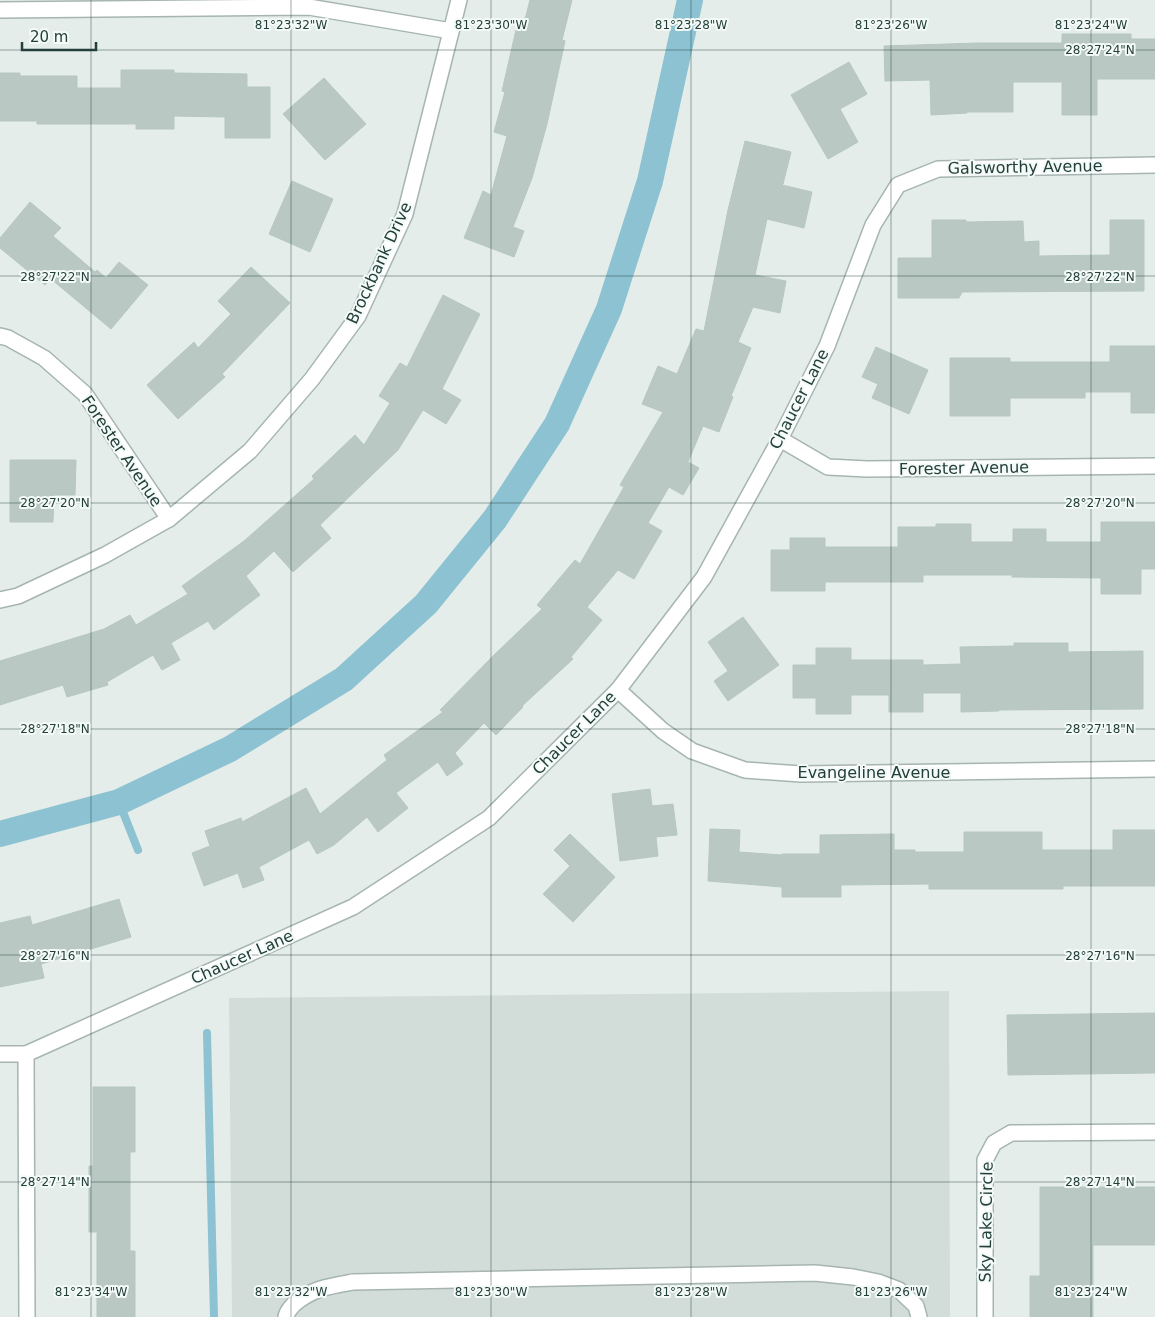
<svg xmlns="http://www.w3.org/2000/svg" width="1155" height="1317" viewBox="0 0 1155 1317" font-family="'DejaVu Sans',sans-serif">
<rect width="100%" height="100%" fill="#e4edea"/>
<polygon fill="#d2ddd9" points="949,991 950,1317 232,1317 229,998"/>
<g fill="none" stroke-linecap="round" stroke-linejoin="round">
<g stroke="#8cc2d2" stroke-width="8">
<polyline points="119,802 138,850"/>
<polyline points="207,1033 214,1317"/>
</g>
<polyline stroke="#8cc2d2" stroke-width="26" points="0,834 119,802 230,749 344,679 426,604 495,519 557,424 609,309 650,181 690,0"/>
</g>
<g fill="#b9c8c3" stroke="#b6c7c1">
<polygon points="530,0 572,0 562,40 565,41 547,124 532,178 513,227 524,231 514,257 464,238 483,191 491,195 507,136 494,132 505,92 502,91 516,30 522,31"/>
<polygon points="1062,34 1131,34 1131,39 1155,39 1155,79 1097,79 1097,115 1062,115 1062,82 1013,82 1013,112 967,112 967,113 931,115 930,80 885,81 884,46 978,43 1062,43"/>
<polygon points="849,62 867,94 840,109 858,142 828,159 791,95"/>
<polygon points="121,70 174,70 174,73 247,74 247,87 270,87 270,138 225,138 225,117 174,116 174,129 136,129 136,124 37,124 37,121 0,121 0,73 20,73 20,76 77,76 77,88 121,88"/>
<polygon points="324,78 366,124 325,160 283,114"/>
<polygon points="745,141 791,152 783,184 782,185 812,192 804,228 767,219 755,275 786,281 780,313 753,307 738,342 751,348 731,396 733,397 719,432 703,426 688,462 699,468 683,495 669,487 648,523 662,531 634,579 618,570 587,607 602,620 571,657 573,659 522,706 523,707 496,735 484,723 455,753 463,764 447,776 438,762 396,793 408,808 378,832 367,817 334,845 317,854 309,840 259,867 264,880 243,888 238,873 204,886 192,853 210,846 205,831 241,818 242,822 306,788 320,814 387,760 384,755 443,712 440,710 494,655 542,609 537,605 575,560 580,564 624,487 620,485 663,412 642,404 658,366 677,374 696,329 704,331 728,210"/>
<polygon points="292,181 333,199 310,252 269,234"/>
<polygon points="30,202 61,228 53,236 95,272 97,270 106,278 119,262 148,285 111,329 51,279 45,285 0,248 0,238"/>
<polygon points="932,220 966,220 966,222 1023,221 1024,242 1039,241 1039,256 1110,255 1110,220 1144,220 1144,291 962,292 959,298 898,298 898,258 932,258"/>
<polygon points="251,267 290,303 222,374 225,377 178,419 147,385 194,342 198,348 231,314 218,301"/>
<polygon points="443,295 480,314 442,389 461,400 446,424 423,410 398,450 320,525 331,538 293,572 274,551 246,576 260,595 214,630 208,621 171,643 180,660 162,670 153,655 107,682 108,685 67,697 63,685 0,705 0,661 104,629 130,615 136,625 188,594 182,586 244,541 314,479 312,476 355,435 364,445 390,403 379,396 400,363 407,367"/>
<polygon points="1110,346 1155,346 1155,413 1131,413 1131,392 1085,392 1085,398 1010,398 1010,416 950,416 950,358 1010,358 1010,362 1110,362"/>
<polygon points="876,347 928,370 909,414 872,398 878,384 862,377"/>
<polygon points="10,460 76,460 75,495 54,495 53,522 10,522"/>
<polygon points="1101,522 1155,522 1155,569 1141,569 1141,594 1101,594 1101,578 1012,577 1012,575 923,575 923,582 825,582 825,591 771,591 771,550 790,550 790,538 825,538 825,547 898,547 898,527 936,527 936,524 971,524 971,542 1013,542 1013,529 1046,529 1046,542 1101,542"/>
<polygon points="743,617 779,665 728,701 714,681 728,671 708,642"/>
<polygon points="1014,643 1068,643 1068,652 1143,651 1143,709 999,710 999,711 961,712 961,693 923,693 923,712 889,712 889,695 851,695 851,714 816,714 816,698 793,698 793,665 816,665 816,648 851,648 851,660 923,660 923,665 961,664 960,647 1014,646"/>
<polygon points="650,789 652,806 673,804 677,835 656,837 658,856 620,861 612,794"/>
<polygon points="710,829 740,830 739,852 782,855 782,854 820,854 820,835 894,834 894,850 915,850 915,852 964,852 964,832 1042,832 1042,850 1113,850 1113,830 1155,830 1155,886 1063,886 1063,889 929,889 929,884 841,885 841,897 782,897 782,887 708,881"/>
<polygon points="570,834 615,877 573,922 543,894 570,866 554,850"/>
<polygon points="119,899 131,937 41,964 44,978 0,987 0,923 30,916 32,925"/>
<polygon points="1155,1013 1155,1073 1008,1075 1007,1015"/>
<polygon points="93,1087 135,1087 135,1152 130,1152 130,1251 135,1251 135,1317 97,1317 97,1232 89,1232 89,1166 93,1166"/>
<polygon points="1040,1187 1155,1187 1155,1245 1093,1245 1093,1317 1030,1317 1030,1276 1040,1276"/>
</g>
<g fill="none" stroke-linecap="round" stroke-linejoin="round">
<g stroke="#a6b5b2" stroke-width="18">
<g id="minor">
<polyline points="0,10 309,7 451,31"/>
<polyline points="0,336 8,338 44,358 85,394 169,519"/>
<polyline points="780,439 828,467 867,469 1155,466"/>
<polyline points="0,600 18,596 105,555 169,519 250,451 312,379 358,316 405,214 459,0"/>
<polyline points="618,690 663,731 692,751 745,770 801,774 1155,769"/>
<polyline points="0,1054 26,1054 353,907 489,818 618,690 704,577 780,439 827,346 873,225 898,185 938,169 1155,165"/>
<polyline points="26,1054 27,1317"/>
<path d="M286 1317C287 1311 290 1309 294 1304 313 1288 330 1286 353 1282L815 1273 853 1277 878 1282 899 1290 916 1306 919 1317"/>
<polyline points="985,1317 985,1160 994,1143 1011,1133 1155,1132"/>
</g>
</g>
<use href="#minor" stroke="#fff" stroke-width="15"/>
</g>
<path fill="none" stroke="#233f3a" stroke-width="1" stroke-opacity="0.45" d="M91 0V1317M291 0V1317M491 0V1317M691 0V1317M891 0V1317M1091 0V1317M0 50H1155M0 276H1155M0 503H1155M0 729H1155M0 955H1155M0 1182H1155"/>
<g text-anchor="middle" dominant-baseline="central" stroke-width="4" stroke-linejoin="round" paint-order="stroke">
<g font-size="16" fill="#233f3a" stroke="#f4faf7">
<text transform="translate(1025 167) rotate(-1)">Galsworthy Avenue</text>
<text transform="translate(379 263) rotate(-65)">Brockbank Drive</text>
<text transform="translate(799 399) rotate(-63)">Chaucer Lane</text>
<text transform="translate(122 451) rotate(56)">Forester Avenue</text>
<text transform="translate(964 468) rotate(-1)">Forester Avenue</text>
<text transform="translate(574 733) rotate(-45)">Chaucer Lane</text>
<text x="874" y="772">Evangeline Avenue</text>
<text transform="translate(242 957) rotate(-24)">Chaucer Lane</text>
<text transform="translate(986 1222) rotate(-89)">Sky Lake Circle</text>
</g>
</g>
<g font-size="12" text-anchor="middle" fill="#233f3a" stroke="#f4faf7" stroke-width="4" stroke-linejoin="round" paint-order="stroke">
<text x="291" y="29">81°23'32"W</text>
<text x="491" y="29">81°23'30"W</text>
<text x="691" y="29">81°23'28"W</text>
<text x="891" y="29">81°23'26"W</text>
<text x="1091" y="29">81°23'24"W</text>
<text x="1100" y="54">28°27'24"N</text>
<text x="55" y="281">28°27'22"N</text>
<text x="1100" y="281">28°27'22"N</text>
<text x="55" y="507">28°27'20"N</text>
<text x="1100" y="507">28°27'20"N</text>
<text x="55" y="733">28°27'18"N</text>
<text x="1100" y="733">28°27'18"N</text>
<text x="55" y="960">28°27'16"N</text>
<text x="1100" y="960">28°27'16"N</text>
<text x="55" y="1186">28°27'14"N</text>
<text x="1100" y="1186">28°27'14"N</text>
<text x="91" y="1296">81°23'34"W</text>
<text x="291" y="1296">81°23'32"W</text>
<text x="491" y="1296">81°23'30"W</text>
<text x="691" y="1296">81°23'28"W</text>
<text x="891" y="1296">81°23'26"W</text>
<text x="1091" y="1296">81°23'24"W</text>
</g>
<path d="M22 42v8h74v-8" fill="none" stroke="#233f3a" stroke-width="2.5"/>
<text x="30" y="42" font-size="15" fill="#233f3a" stroke="#f4faf7" stroke-width="4" paint-order="stroke">20 m</text>
</svg>
